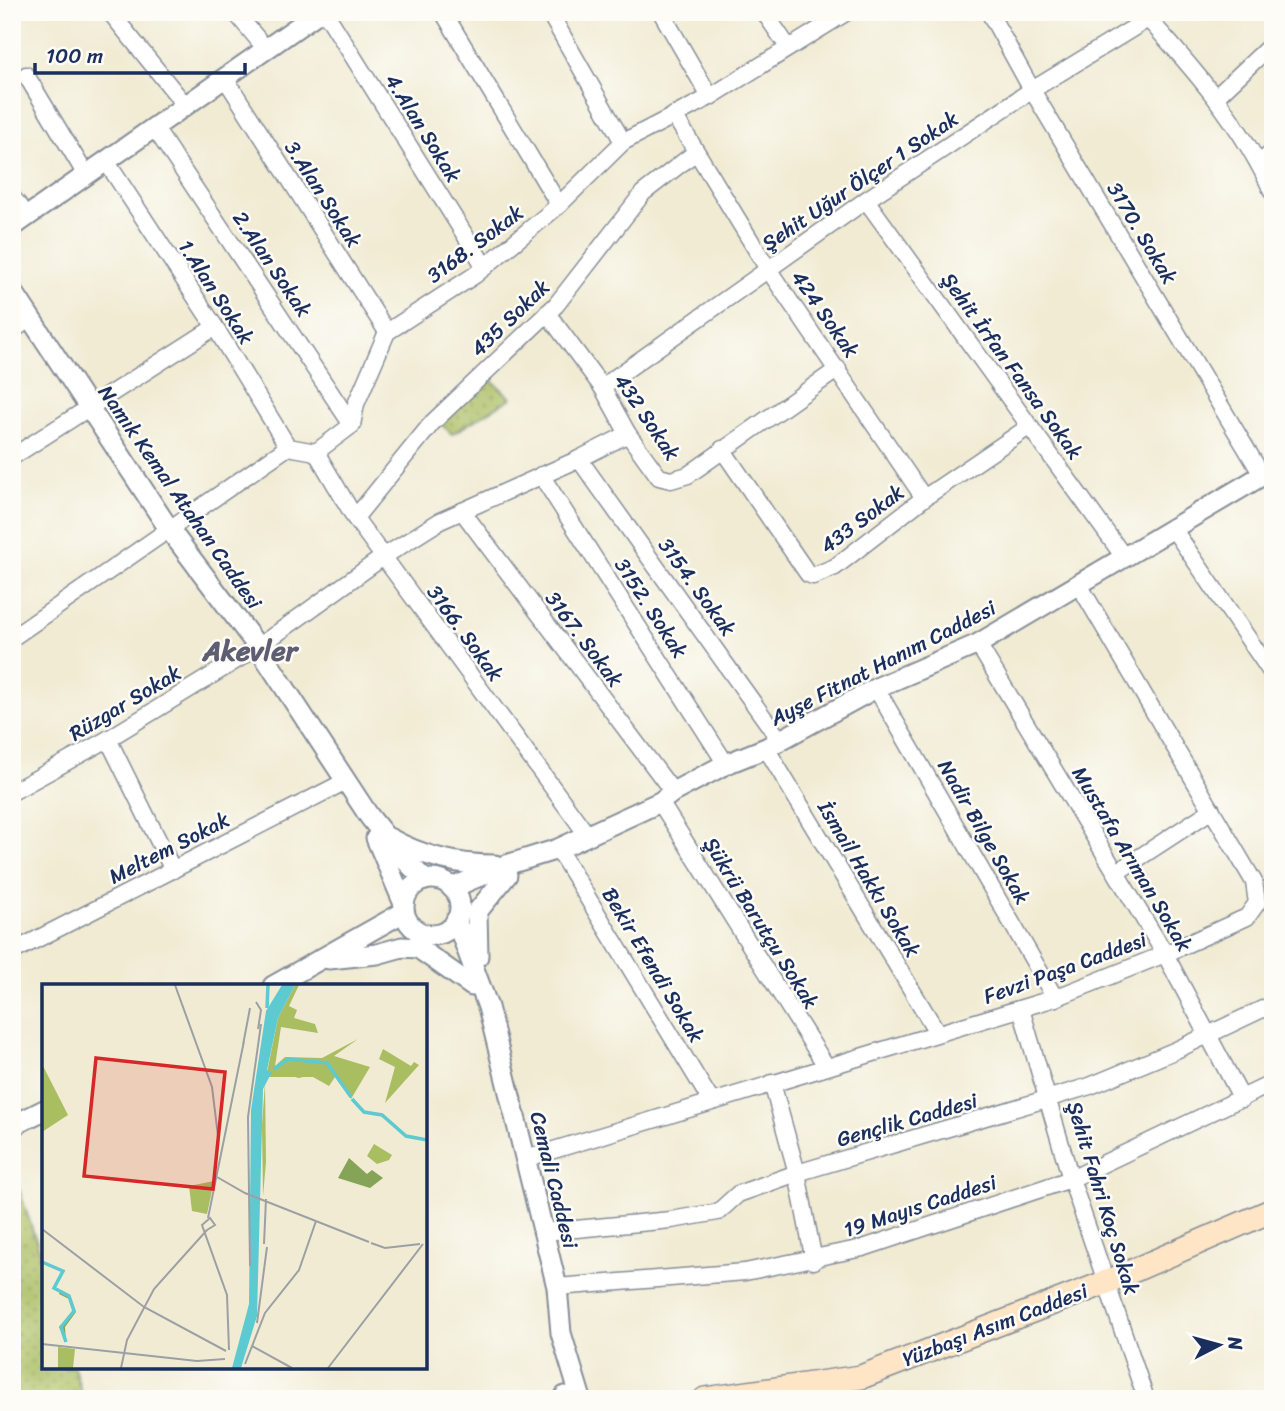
<svg xmlns="http://www.w3.org/2000/svg" width="1285" height="1411" viewBox="0 0 1285 1411" font-family="Sriracha,sans-serif">
<defs>
<pattern id="grass-dots" width="8" height="8" patternUnits="userSpaceOnUse" patternTransform="scale(1.75)"><rect width="8" height="8" fill="#a9bd61"/><path d="M2 2h.1M6 6h.1" fill="none" stroke="#899a53" stroke-width="1.8" stroke-linecap="round"/></pattern>
</defs>
<rect width="100%" height="100%" fill="#fdfcf7"/>
<filter id="ink" filterUnits="userSpaceOnUse"><feTurbulence type="fractalNoise" baseFrequency=".0143" numOctaves="2"/><feDisplacementMap in="SourceGraphic" scale="14" xChannelSelector="R" yChannelSelector="G"/><feConvolveMatrix kernelMatrix="1 2 1 2 8 2 1 2 1" color-interpolation-filters="sRGB"/></filter>
<filter id="wash" filterUnits="userSpaceOnUse"><feTurbulence type="fractalNoise" baseFrequency=".00686" numOctaves="4" result="noise"/><feDisplacementMap in="SourceGraphic" scale="28" xChannelSelector="R" yChannelSelector="G"/><feGaussianBlur stdDeviation="1.57" result="paint"/><feColorMatrix in="noise" values="0 0 0 0 0 0 0 0 0 0 0 0 0 0 0 0 0 1.4 0 .05"/><feComposite in="paint" operator="in"/></filter>
<g filter="url(#wash)">
<rect width="100%" height="100%" fill="#f1ebd3"/>
<g fill="url(#grass-dots)" stroke="#627660" stroke-width="2">
<polygon points="485,374 511,398 452,434 440,423"/>
<polygon points="12,1169 44,1264 44,1367 74,1367 83,1399 12,1399"/>
</g>
</g>
<g filter="url(#ink)">
<g fill="none" stroke-linecap="round" stroke-linejoin="round">
<g stroke="#868d98" stroke-width="19">
<g id="minor">
<polyline points="110,12 185,105"/>
<polyline points="235,12 266,49"/>
<polyline points="325,12 485,267"/>
<polyline points="443,12 559,205"/>
<polyline points="549,12 623,142"/>
<polyline points="661,12 710,97"/>
<polyline points="764,12 788,47"/>
<polyline points="989,12 1032,90 1262,475"/>
<path d="M1142 12C1193 68 1242 124 1273 193"/>
<polyline points="26,75 86,175"/>
<polyline points="225,78 387,332"/>
<polyline points="1216,97 1273,43"/>
<polyline points="674,115 768,269 924,498"/>
<polyline points="154,127 352,425"/>
<polyline points="106,161 215,327 288,447"/>
<polyline points="1260,164 1273,151"/>
<polyline points="12,197 28,216"/>
<polyline points="866,200 1124,557"/>
<polyline points="547,313 602,387 628,434 659,477 671,480 688,475 838,369"/>
<polyline points="12,331 31,318"/>
<polyline points="602,387 866,200 1032,90 1148,19"/>
<polyline points="722,449 808,574 813,576 835,567 924,498 1030,426"/>
<polyline points="316,452 355,518 588,836"/>
<polyline points="12,457 215,327"/>
<polyline points="579,459 779,739"/>
<polyline points="541,475 726,764"/>
<polyline points="462,511 673,792"/>
<polyline points="355,518 432,423 556,305 643,193 696,152"/>
<polyline points="1172,527 1273,675"/>
<polyline points="12,638 288,447 316,452 352,425 356,404 387,332 475,275 559,205 623,142 710,97 847,12"/>
<polyline points="978,644 1165,954 1242,1099"/>
<polyline points="876,688 1055,998"/>
<polyline points="108,739 173,870"/>
<polyline points="766,748 937,1032"/>
<polyline points="12,792 108,739 258,647 383,557 440,521 579,459 628,434"/>
<polyline points="660,802 826,1066"/>
<polyline points="558,849 711,1101"/>
<polyline points="1117,872 1212,810"/>
<polyline points="12,952 346,781"/>
<polyline points="1021,1009 1071,1179 1146,1399"/>
<polyline points="772,1083 797,1173 814,1261"/>
<polyline points="524,1159 1055,998 1165,954 1247,917 1257,903 1254,882 1078,583"/>
<polyline points="544,1232 671,1220 718,1212 738,1194 797,1173 1090,1086 1174,1051 1273,1004"/>
<polyline points="557,1287 745,1272 863,1248 1071,1179 1273,1083"/>
</g>
</g>
<g stroke="#868d98" stroke-width="23">
<g id="tertiary">
<polyline points="12,227 319,12"/>
<polyline points="12,290 169,529 258,647 369,816 399,854 425,880"/>
<polyline points="376,838 404,904"/>
<path d="M389 838C421 856 459 865 495 865"/>
<circle cx="432" cy="907" r="28"/>
<polyline points="452,888 503,866 558,849 660,802 673,792 726,764 766,748 876,688 978,644 1273,469"/>
<polyline points="456,920 488,1007 557,1287 561,1333 581,1399"/>
<polyline points="478,956 477,912 507,875"/>
<polyline points="329,959 377,954 402,947 418,948 472,986"/>
<polyline points="273,986 404,912"/>
<polyline points="12,1126 44,1110"/>
<polyline points="564,1399 565,1396"/>
</g>
</g>
<g stroke="#868d98" stroke-width="26">
<polyline id="secondary" points="705,1399 861,1377 1107,1282 1273,1210"/>
</g>
<use href="#minor" stroke="#fff" stroke-width="16"/>
<use href="#tertiary" stroke="#fff" stroke-width="19"/>
<use href="#secondary" stroke="#fde5c5" stroke-width="23"/>
</g>
</g>
<g text-anchor="middle" dominant-baseline="central" stroke-width="5" stroke-linejoin="round" paint-order="stroke">
<g font-size="21" fill="#1b2f5e" stroke="#fdfcf7">
<text transform="translate(423 128) rotate(58)">4.Alan Sokak</text>
<text transform="translate(860 181) rotate(-34)">Şehit Uğur Ölçer 1 Sokak</text>
<text transform="translate(323 194) rotate(57)">3.Alan Sokak</text>
<text transform="translate(1142 233) rotate(59)">3170. Sokak</text>
<text transform="translate(475 244) rotate(-37)">3168. Sokak</text>
<text transform="translate(272 264) rotate(56)">2.Alan Sokak</text>
<text transform="translate(216 292) rotate(57)">1.Alan Sokak</text>
<text transform="translate(825 314) rotate(55)">424 Sokak</text>
<text transform="translate(510 318) rotate(-44)">435 Sokak</text>
<text transform="translate(1012 366) rotate(54)">Şehit İrfan Fansa Sokak</text>
<text transform="translate(647 417) rotate(56)">432 Sokak</text>
<text transform="translate(180 497) rotate(55)">Namık Kemal Atahan Caddesi</text>
<text transform="translate(862 519) rotate(-37)">433 Sokak</text>
<text transform="translate(697 587) rotate(54)">3154. Sokak</text>
<text transform="translate(651 608) rotate(57)">3152. Sokak</text>
<text transform="translate(465 633) rotate(54)">3166. Sokak</text>
<text transform="translate(584 639) rotate(53)">3167. Sokak</text>
<text transform="translate(883 663) rotate(-27)">Ayşe Fitnat Hanım Caddesi</text>
<text transform="translate(125 703) rotate(-31)">Rüzgar Sokak</text>
<text transform="translate(984 832) rotate(60)">Nadir Bilge Sokak</text>
<text transform="translate(169 848) rotate(-27)">Meltem Sokak</text>
<text transform="translate(1132 859) rotate(59)">Mustafa Arıman Sokak</text>
<text transform="translate(869 879) rotate(59)">İsmail Hakkı Sokak</text>
<text transform="translate(761 923) rotate(58)">Şükrü Barutçu Sokak</text>
<text transform="translate(653 965) rotate(59)">Bekir Efendi Sokak</text>
<text transform="translate(1065 968) rotate(-20)">Fevzi Paşa Caddesi</text>
<text transform="translate(907 1120) rotate(-16)">Gençlik Caddesi</text>
<text transform="translate(554 1180) rotate(76)">Cemali Caddesi</text>
<text transform="translate(1103 1198) rotate(73)">Şehit Fahri Koç Sokak</text>
<text transform="translate(920 1206) rotate(-18)">19 Mayıs Caddesi</text>
<text transform="translate(995 1325) rotate(-21)">Yüzbaşı Asım Caddesi</text>
</g>
<g font-size="28" font-weight="bold" fill="#5f5d71" stroke="#fdfcf7">
<text x="250" y="650">Akevler</text>
</g>
</g>
<g transform="translate(42 984)">
<rect width="385" height="385" fill="#f1ebd3"/>
<path d="M253 1H257L247 22 255 26 252 34 273 40 276 49 239 43 233 82 243 73 280 74 316 55 292 72 328 83 309 115 293 93 287 102 271 93H224L236 34ZM341 65 369 82 372 78 377 81 343 119 353 83 337 75ZM223 99 224 178 221 212 220 141ZM332 160 350 171 347 176 335 180 325 172ZM172 197 165 230 150 227 147 202ZM16 363 33 365 31 384H64H16Z" fill="#a9bd61"/>
<path d="M307 174 325 190 330 186 341 194 328 204 296 194ZM19 306 28 311 34 328 23 343 24 358 17 343 31 328 27 315 17 310Z" fill="#86a457"/>
<path d="M0 80 26 131 0 148Z" fill="#a9bd61"/>
<path d="M247 84a10 10 0 1 1 20 0a10 10 0 1 1-20 0Z" fill="#a9bd61"/>
<path d="M240 1H253L236 34 225 86 230 88 221 105 215 332 199 384H190L207 320 209 126 224 27Z" fill="#5dcad1"/>
<path fill="none" stroke="#5dcad1" stroke-width="3.5" d="M225 24 226 1M232 85 246 75 285 79 309 113M310 115 322 128 340 131 364 152 385 156M0 278 21 287 12 304 27 312 32 327 19 343 24 358"/>
<path fill="none" stroke="#9ba0a4" stroke-width="2" d="M133 1 170 103 176 152M214 18 219 26 216 45M201 61 208 24M175 193 203 209 327 258M166 234 202 57M0 245 102 323 184 367M165 246 173 241 168 234 160 241 185 311 187 366M329 259 343 264 378 260M222 260 224 215M208 282 206 133 219 40M215 339 225 263M0 360 155 377 183 375M210 362 250 384M203 380 223 329 257 286 274 237M79 384 85 356 112 305 165 246M286 384 381 260"/>
<path fill="#d62828" fill-opacity="0.15" stroke="#d62828" stroke-width="3.5" d="M54 74 183 88 171 205 42 192Z"/>
<rect width="385" height="385" fill="none" stroke="#1b2f5e" stroke-width="3.5"/>
</g>
<rect width="1285" height="1411" fill="none" stroke="#fdfcf7" stroke-width="42"/>
<g transform="translate(1219 1345) rotate(84)" stroke="#fdfcf7" stroke-width="5" paint-order="stroke">
<path d="M0-5L12 26L0 18L-12 26Z" fill="#1b2f5e"/>
<text y="-10" font-size="19" font-weight="bold" text-anchor="middle" fill="#1b2f5e">N</text>
</g>
<path d="M35 63v10h210v-10" fill="none" stroke="#1b2f5e" stroke-width="3.5"/>
<text x="46" y="63" font-size="21" fill="#1b2f5e" stroke="#fdfcf7" stroke-width="5" paint-order="stroke">100 m</text>
</svg>
